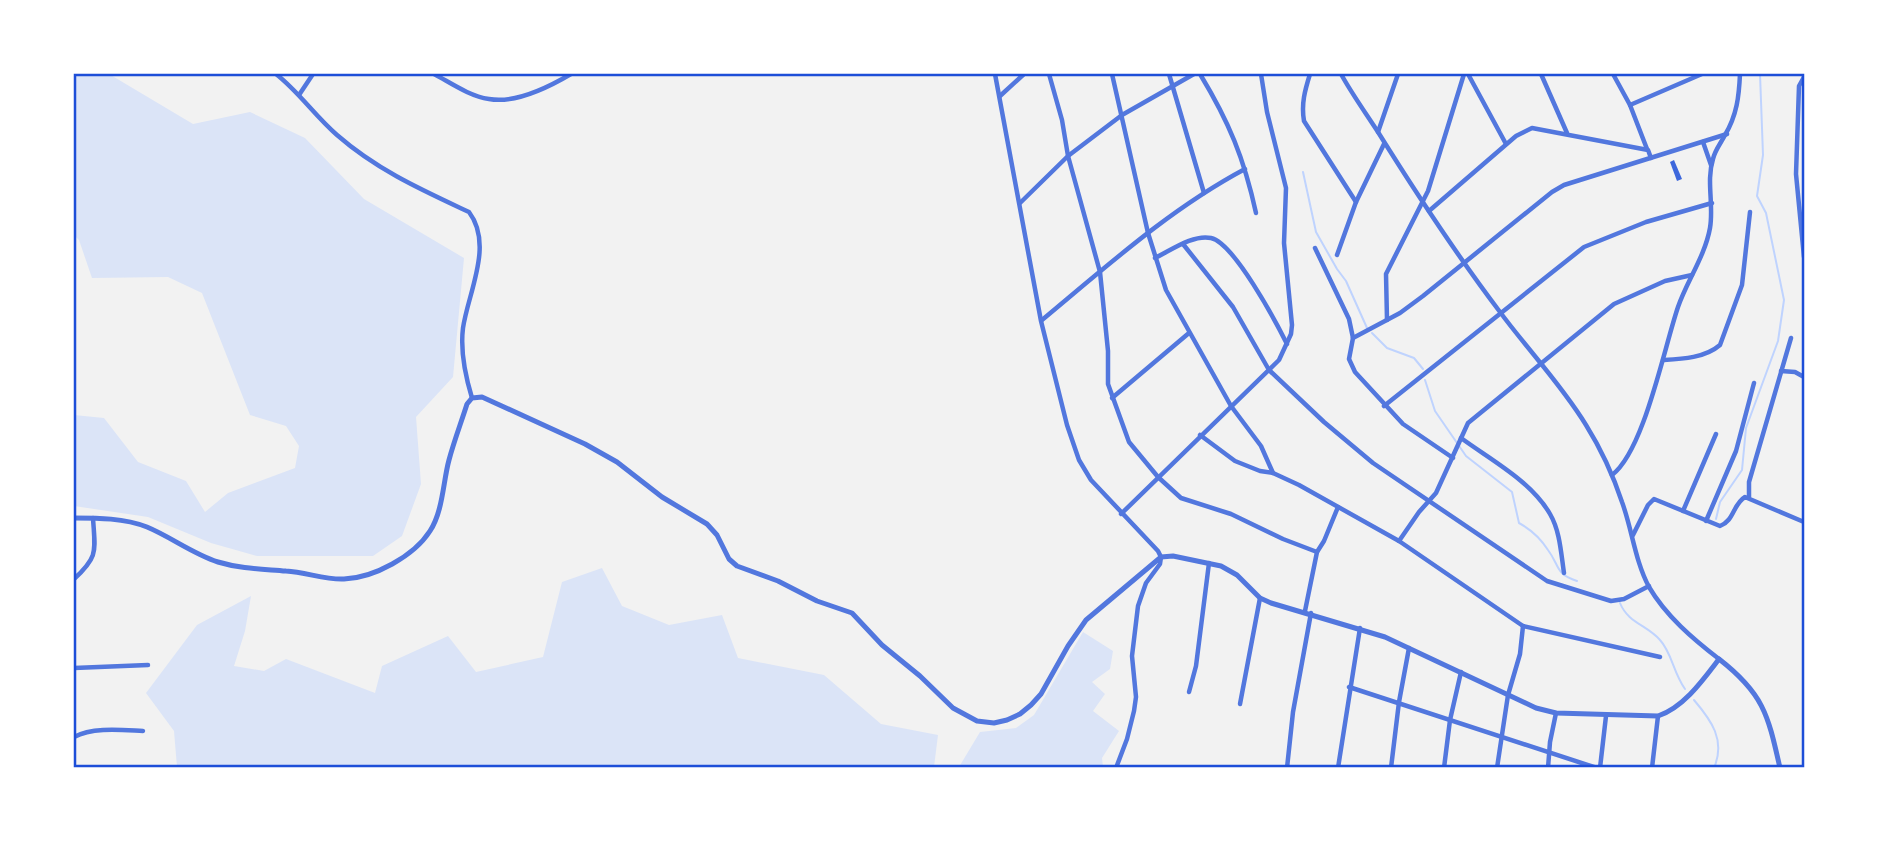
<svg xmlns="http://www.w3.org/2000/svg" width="1878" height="841" viewBox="0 0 1878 841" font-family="'Varela Round',sans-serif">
<rect width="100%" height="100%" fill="#f2f2f2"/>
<g fill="#dbe4f7">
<polygon points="74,74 109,74 193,124 250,112 305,138 364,199 464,258 453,377 416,417 421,484 402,536 373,556 257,556 211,543 148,517 74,506 74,415 104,418 138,462 186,481 205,512 228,493 295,468 299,446 286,426 250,415 202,293 168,277 92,278 79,240 74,235"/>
<polygon points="602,568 622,606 669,625 722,615 738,658 824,675 881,724 938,735 934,767 177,767 174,731 146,693 197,625 251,596 245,631 234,666 264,671 286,659 375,693 382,666 448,636 476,672 543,657 562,582"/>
<polygon points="1083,632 1113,651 1110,669 1092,682 1105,694 1093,711 1119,731 1102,758 1103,767 959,767 980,732 1016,728 1034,715"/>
</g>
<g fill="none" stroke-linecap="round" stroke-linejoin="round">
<g stroke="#bfd3fe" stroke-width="2">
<polyline points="1303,172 1316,232 1337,269 1346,281 1367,328"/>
<polyline points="1372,333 1387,348 1414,358 1423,369"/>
<path d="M1425 380 1435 411 1466 456 1512 492 1519 523C1530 529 1541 539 1548 550 1560 566 1555 574 1577 581"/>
<polyline points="1716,519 1720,502 1742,470 1746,428 1778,341 1784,300 1766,213 1757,196 1763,155 1760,74"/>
<path d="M1620 603C1628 623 1647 625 1660 640 1672 653 1673 672 1685 689"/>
<path d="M1694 700C1711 720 1726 740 1714 768"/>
</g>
</g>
<polygon fill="#3d67dc" points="1674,160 1682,179 1677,181 1670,162"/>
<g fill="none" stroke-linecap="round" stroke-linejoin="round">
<g stroke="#5277de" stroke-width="4.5">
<path d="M276 74C299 92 315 116 337 135 377 170 422 190 469 212 494 245 468 293 463 328 460 352 465 375 472 398"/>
<path d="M434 74C451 83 469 96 489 99 516 104 549 87 571 74"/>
<polyline points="995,74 1041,321 1067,425 1079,460 1091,480 1158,551 1161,557 1160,564 1146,583 1138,606 1132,656 1136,697 1134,711 1127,739 1116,768"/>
<polyline points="1049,74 1062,120 1068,156 1100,272 1108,351 1108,384 1129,442 1158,477 1181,498 1231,514 1283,539 1317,552"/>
<polyline points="1112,74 1148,233 1166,290 1231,406 1261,446 1273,473"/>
<polyline points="1169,74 1204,193"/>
<path d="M1200 74C1229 122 1244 158 1256 213"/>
<path d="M1310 74C1305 90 1301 104 1304 121L1356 202"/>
<path d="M1341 74C1352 94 1365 112 1378 132 1416 193 1456 254 1500 312 1528 350 1561 384 1586 425 1601 449 1613 475 1622 502 1632 529 1635 561 1649 587 1666 616 1693 639 1719 659"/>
<polyline points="1468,74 1506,144"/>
<polyline points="1541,74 1567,133"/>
<polyline points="1613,74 1630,105 1647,149"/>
<polyline points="1804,77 1799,86 1796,174 1804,257"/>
<polyline points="299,95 313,74"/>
<polyline points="1000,96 1024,74"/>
<polyline points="1630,105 1702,74"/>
<polyline points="1378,132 1398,74"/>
<polyline points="1703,142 1711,165"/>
<polyline points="1020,203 1068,156 1122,115 1194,74"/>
<polyline points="1429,211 1516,136 1532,128 1648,150 1651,158"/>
<polyline points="1183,244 1233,307 1269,370 1324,422 1373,463 1547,581 1611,601 1624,599 1649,586"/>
<polyline points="1315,248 1349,319 1353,338 1349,359 1355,372 1403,424 1453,458"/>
<polyline points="1337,255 1356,202 1384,144"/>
<path d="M1155 258C1170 251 1193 234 1211 238 1234 243 1276 322 1287 344"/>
<path d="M1042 320C1107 266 1170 209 1245 169"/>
<polyline points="1387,320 1386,274 1428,191 1464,74"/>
<polyline points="1353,338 1400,313 1423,296 1552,192 1564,185 1727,134"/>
<path d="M1663 360C1682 359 1705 358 1720 345L1742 285 1750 212"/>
<polyline points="1781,371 1795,372 1804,377"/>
<polyline points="1112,398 1189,333"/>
<polyline points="1384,406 1584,247 1646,222 1712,203"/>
<polyline points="1200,435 1235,461 1260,471 1273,473 1299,485 1399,541 1523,626 1660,657"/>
<path d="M1461 438C1491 460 1531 481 1550 514 1560 531 1561 553 1564 573"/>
<path d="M1612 475C1644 451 1664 348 1678 307 1687 281 1705 256 1710 228 1714 205 1706 181 1713 159 1715 150 1721 143 1725 135 1737 115 1739 96 1740 74"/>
<polyline points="1749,497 1749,482 1791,338"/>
<polyline points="1683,511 1716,434"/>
<polyline points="1121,514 1279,360 1291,334 1292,325 1284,243 1286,188 1267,112 1261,74"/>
<polyline points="1706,521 1736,451 1754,383"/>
<path d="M1633 535 1648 505 1654 499 1720 526C1734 521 1733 504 1745 497L1804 522"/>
<polyline points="1399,541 1419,512 1436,493 1468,423 1614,304 1665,281 1692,275"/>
<path d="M74 579C99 556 95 551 93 518"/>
<polyline points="1305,611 1317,552 1324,541 1338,507"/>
<polyline points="74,668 148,665"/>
<polyline points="1349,687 1597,768"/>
<polyline points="1189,692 1196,666 1209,563"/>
<polyline points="1240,704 1260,598"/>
<path d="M74 737C93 727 121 730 143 731"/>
<polyline points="1287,768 1293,712 1311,613"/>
<polyline points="1338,768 1360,628"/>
<polyline points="1391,768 1399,702 1409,648"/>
<polyline points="1444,768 1450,720 1461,672"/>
<polyline points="1497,768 1508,695 1520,654 1523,626"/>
<polyline points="1548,768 1550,742 1556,713"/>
<polyline points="1600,768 1606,716"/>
<polyline points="1652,768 1658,716"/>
</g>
<path stroke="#5277de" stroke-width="5" d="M74 518C98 518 124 518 147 527 171 537 193 554 218 562 241 569 263 569 286 571 306 572 325 580 344 579 374 578 414 556 430 531 443 511 443 482 449 460 454 441 461 423 467 404L472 398 482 397 585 444 617 462 662 497 707 524 717 535 729 559 737 566 778 581 817 601 852 613 882 645 920 676 953 708 977 721 994 723 1007 720 1020 714 1031 705 1041 694 1068 646 1086 620 1161 557 1173 556 1221 566 1237 575 1260 598 1271 603 1385 637 1536 708 1556 713 1658 716C1684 707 1703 680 1719 659 1764 694 1768 715 1780 768"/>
</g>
<rect width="1878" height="841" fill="none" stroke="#ffffff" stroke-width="150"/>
<rect x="75" y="75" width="1728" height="691" fill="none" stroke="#1d4ed8" stroke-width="2.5"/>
</svg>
